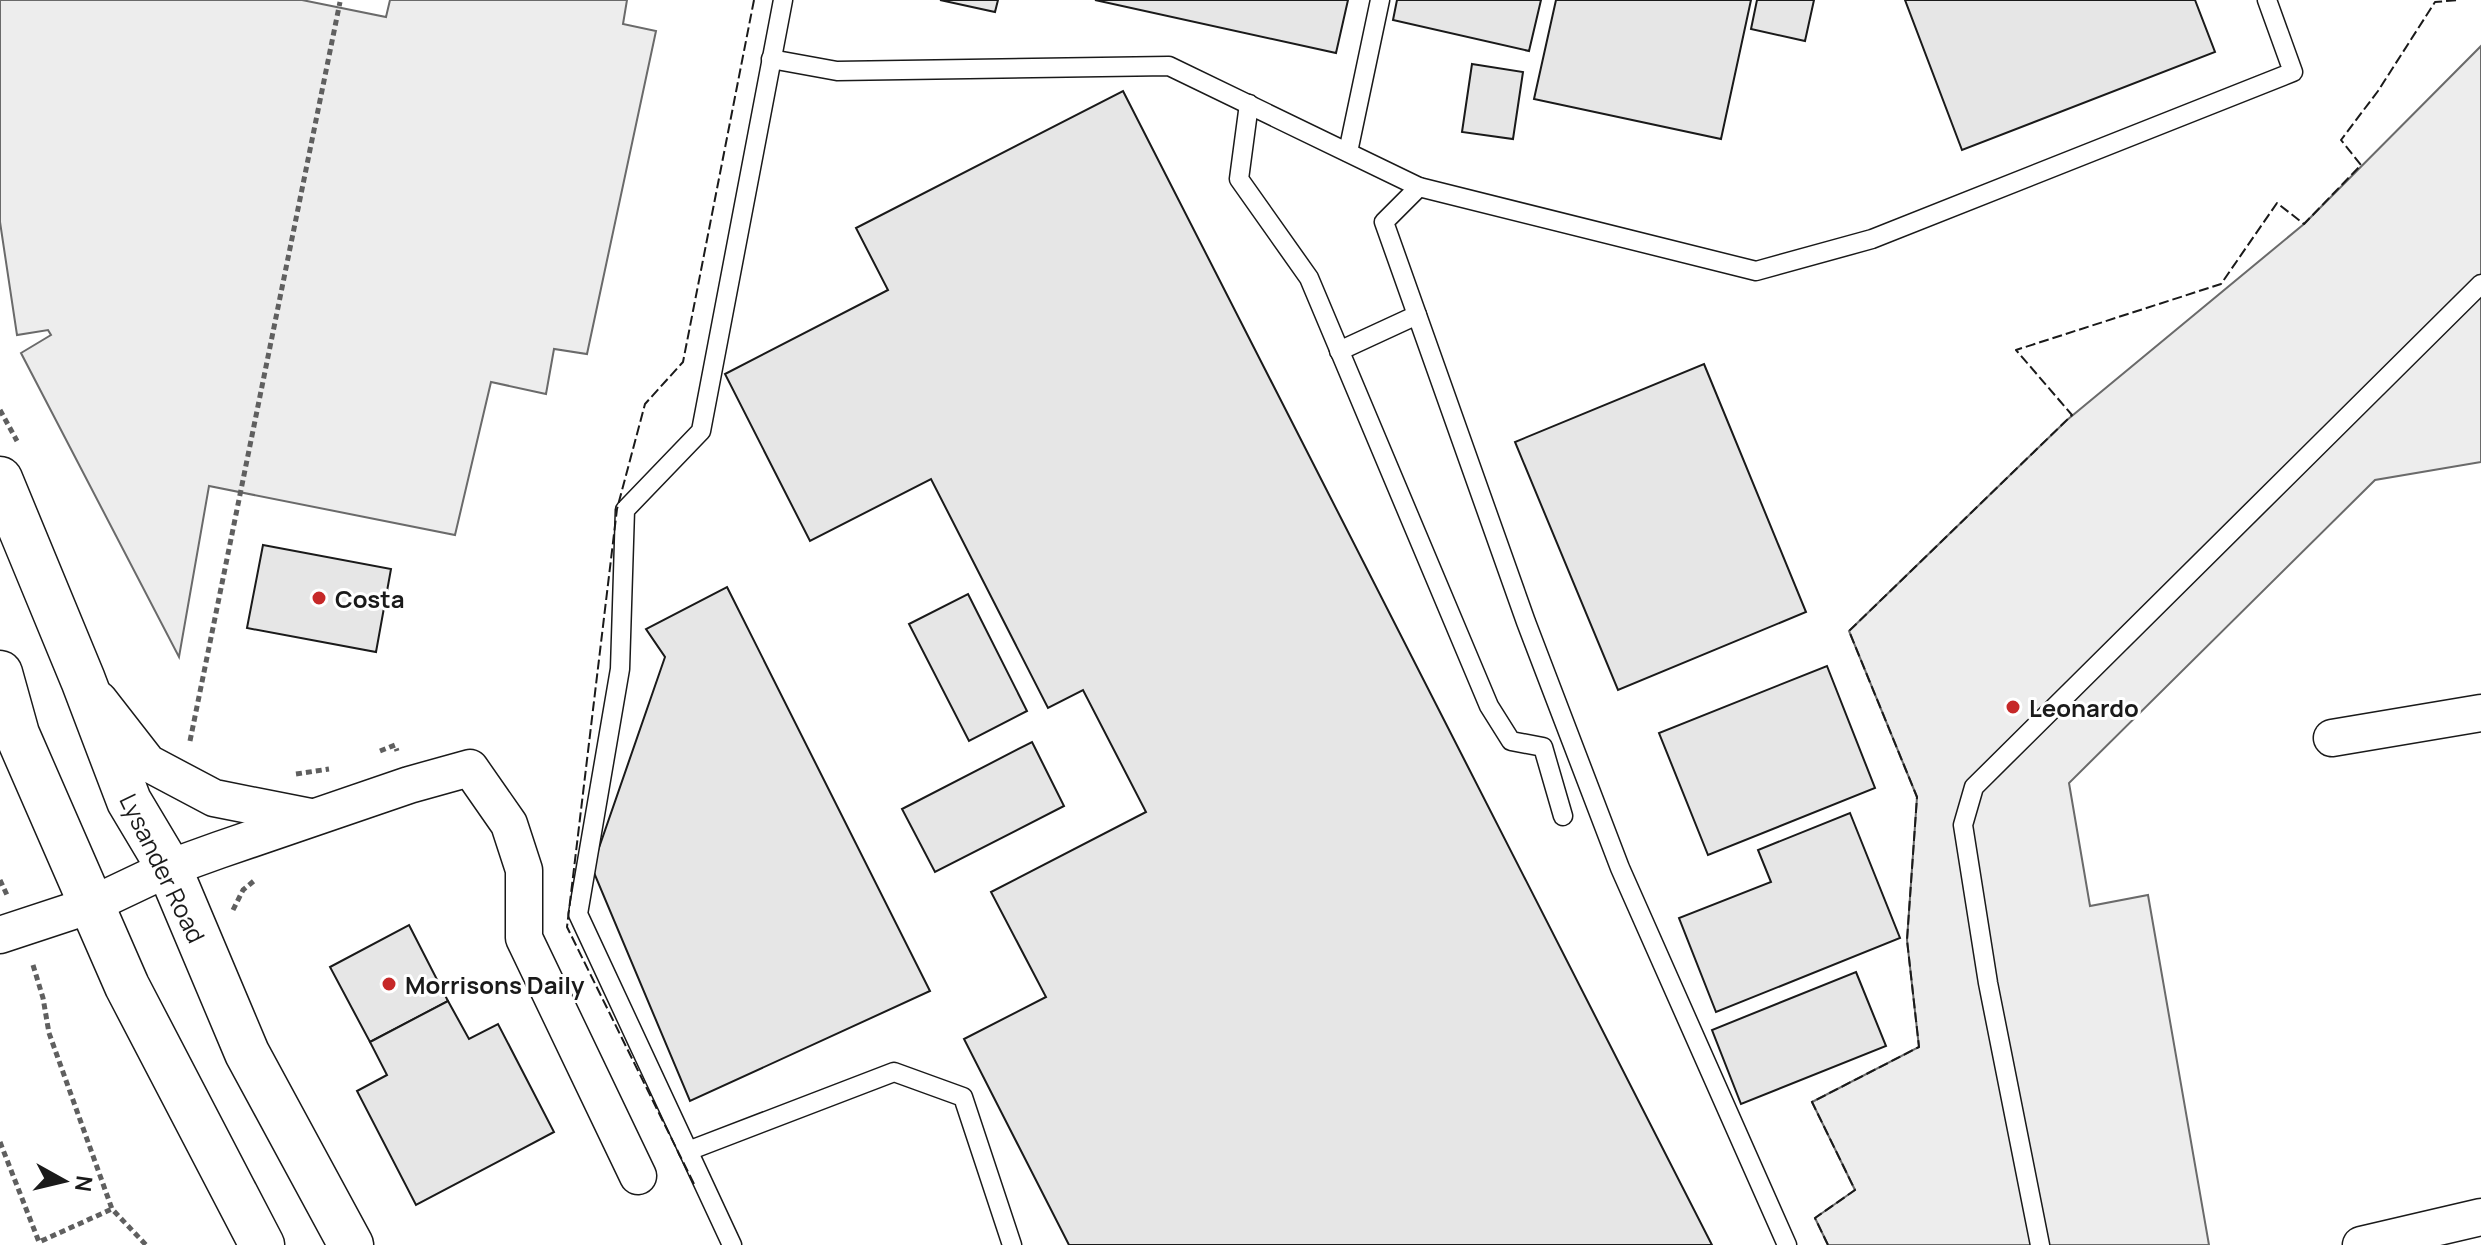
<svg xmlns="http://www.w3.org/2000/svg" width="2481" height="1245" viewBox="0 0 2481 1245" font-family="Manrope,sans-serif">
<rect width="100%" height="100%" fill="#fff"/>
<g fill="#ededed" stroke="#6a6a6a" stroke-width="2">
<polygon points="0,0 302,0 386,17 390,0 627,0 623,24 656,31 587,354 554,349 546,394 491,382 455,535 209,486 179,657 21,353 51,335 48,330 17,335 0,222"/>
<polygon points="2481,46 2481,462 2375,480 2069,783 2090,906 2148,895 2209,1245 1828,1245 1815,1218 1855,1190 1812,1102 1919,1047 1907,940 1917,797 1849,631 2067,420 2304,224"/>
</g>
<g fill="#e6e6e6" stroke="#1a1a1a" stroke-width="2">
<polygon points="940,0 998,0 995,12"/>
<polygon points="1095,0 1348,0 1336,53"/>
<polygon points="1397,0 1541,0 1529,51 1393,20"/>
<polygon points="1556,0 1751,0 1721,139 1534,99"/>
<polygon points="1757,0 1814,0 1805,41 1751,29"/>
<polygon points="1905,0 2195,0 2215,52 1962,150"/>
<polygon points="1472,64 1523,72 1513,139 1462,132"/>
<polygon points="1123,91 1712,1245 1069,1245 964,1039 1046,997 991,892 1146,812 1083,690 1048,708 931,479 810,541 725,374 888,290 856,228"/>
<polygon points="1704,364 1806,612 1618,690 1515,442"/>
<polygon points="263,545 391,569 376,652 247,628"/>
<polygon points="727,587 930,991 690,1101 592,868 665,657 646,629"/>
<polygon points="968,594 1027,711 969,741 909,624"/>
<polygon points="1827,666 1875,788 1708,855 1659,733"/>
<polygon points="1032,742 1064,806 935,872 902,809"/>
<polygon points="1850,813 1900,938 1716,1012 1679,918 1771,882 1758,850"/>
<polygon points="409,925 448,1001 370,1042 330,967"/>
<polygon points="1856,972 1886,1046 1741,1104 1712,1030"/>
<polygon points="448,1001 469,1039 498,1024 554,1132 416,1205 357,1091 387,1075 370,1042"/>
</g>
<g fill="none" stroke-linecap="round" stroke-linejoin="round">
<g stroke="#1a1a1a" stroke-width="21">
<g id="lane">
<polyline points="771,59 837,71 1169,66 1419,187 1756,271 1872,239 2293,72 2267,0"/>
<polyline points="1249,104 1239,179 1309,278 1489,706 1511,741 1543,747 1563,816"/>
<polyline points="1348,152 1380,0"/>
<polyline points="1419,187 1384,222 1526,622 1620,868 1787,1245"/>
<polyline points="1339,351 1417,315"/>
<polyline points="688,1151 894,1072 963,1097 1012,1245"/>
<polyline points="732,1245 578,914 620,669 625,510 701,431 783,0"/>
<polyline points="2040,1245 1988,983 1963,825 1974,787 2481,284"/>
</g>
</g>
<g stroke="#1a1a1a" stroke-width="39">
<g id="street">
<polyline points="99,700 148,763 214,798 310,817"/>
<polyline points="2332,738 2481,713"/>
<polyline points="0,935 91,905 169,868 219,850 409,785 470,768 509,824 524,870 524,938 638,1176"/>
<polyline points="2361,1245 2481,1217"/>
</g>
</g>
<g stroke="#1a1a1a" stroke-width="47">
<g id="primary">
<polyline points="0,479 83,680 129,801 169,868 247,1053 351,1245"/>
<polyline points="0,673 17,734 127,986 262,1245"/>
</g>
</g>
<g stroke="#5f5f5f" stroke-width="5" stroke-dasharray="6 4" stroke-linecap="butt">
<polyline points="0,410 17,441"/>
<polyline points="190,741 340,2"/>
<polyline points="380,751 395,745 397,751"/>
<polyline points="296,774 329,769"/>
<polyline points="0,880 7,895"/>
<polyline points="233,910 243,890 255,880"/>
<polyline points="33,965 43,998 49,1033 112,1209 146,1245"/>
<polyline points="0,1142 39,1242 112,1209"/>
</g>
<use href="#lane" stroke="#fff" stroke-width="18"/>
<use href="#street" stroke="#fff" stroke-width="36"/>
<use href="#primary" stroke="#fff" stroke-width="44"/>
<g stroke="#1a1a1a" stroke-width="2" stroke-dasharray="10 4" stroke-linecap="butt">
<polyline points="694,1184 567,927 617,509 645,404 683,362 754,0"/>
<polyline points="1828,1245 1815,1218 1855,1190 1812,1102 1919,1047 1907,940 1917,797 1849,631 2072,415 2016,350 2221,284 2277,203 2304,224 2361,165 2341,140 2378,91 2435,2 2458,0"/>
</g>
</g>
<g fill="#c62828" stroke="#fff" stroke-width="3">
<circle cx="319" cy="598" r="8"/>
<circle cx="2013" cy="707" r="8"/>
<circle cx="389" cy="984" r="8"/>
</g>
<g text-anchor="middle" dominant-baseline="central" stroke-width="6" stroke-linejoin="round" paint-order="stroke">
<g font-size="24" font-weight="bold" fill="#1a1a1a" stroke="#fff" text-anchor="start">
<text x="335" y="598">Costa</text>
<text x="2029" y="707">Leonardo</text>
<text x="405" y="984">Morrisons Daily</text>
</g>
<g font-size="24" fill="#1a1a1a" stroke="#fff">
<text transform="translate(163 868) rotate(64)">Lysander Road</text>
</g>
</g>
<g transform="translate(64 1181) rotate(98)" stroke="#ffffff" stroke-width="6" paint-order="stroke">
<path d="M0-6L14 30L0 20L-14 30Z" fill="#1a1a1a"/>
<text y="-12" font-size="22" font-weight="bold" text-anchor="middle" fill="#1a1a1a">N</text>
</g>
</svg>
